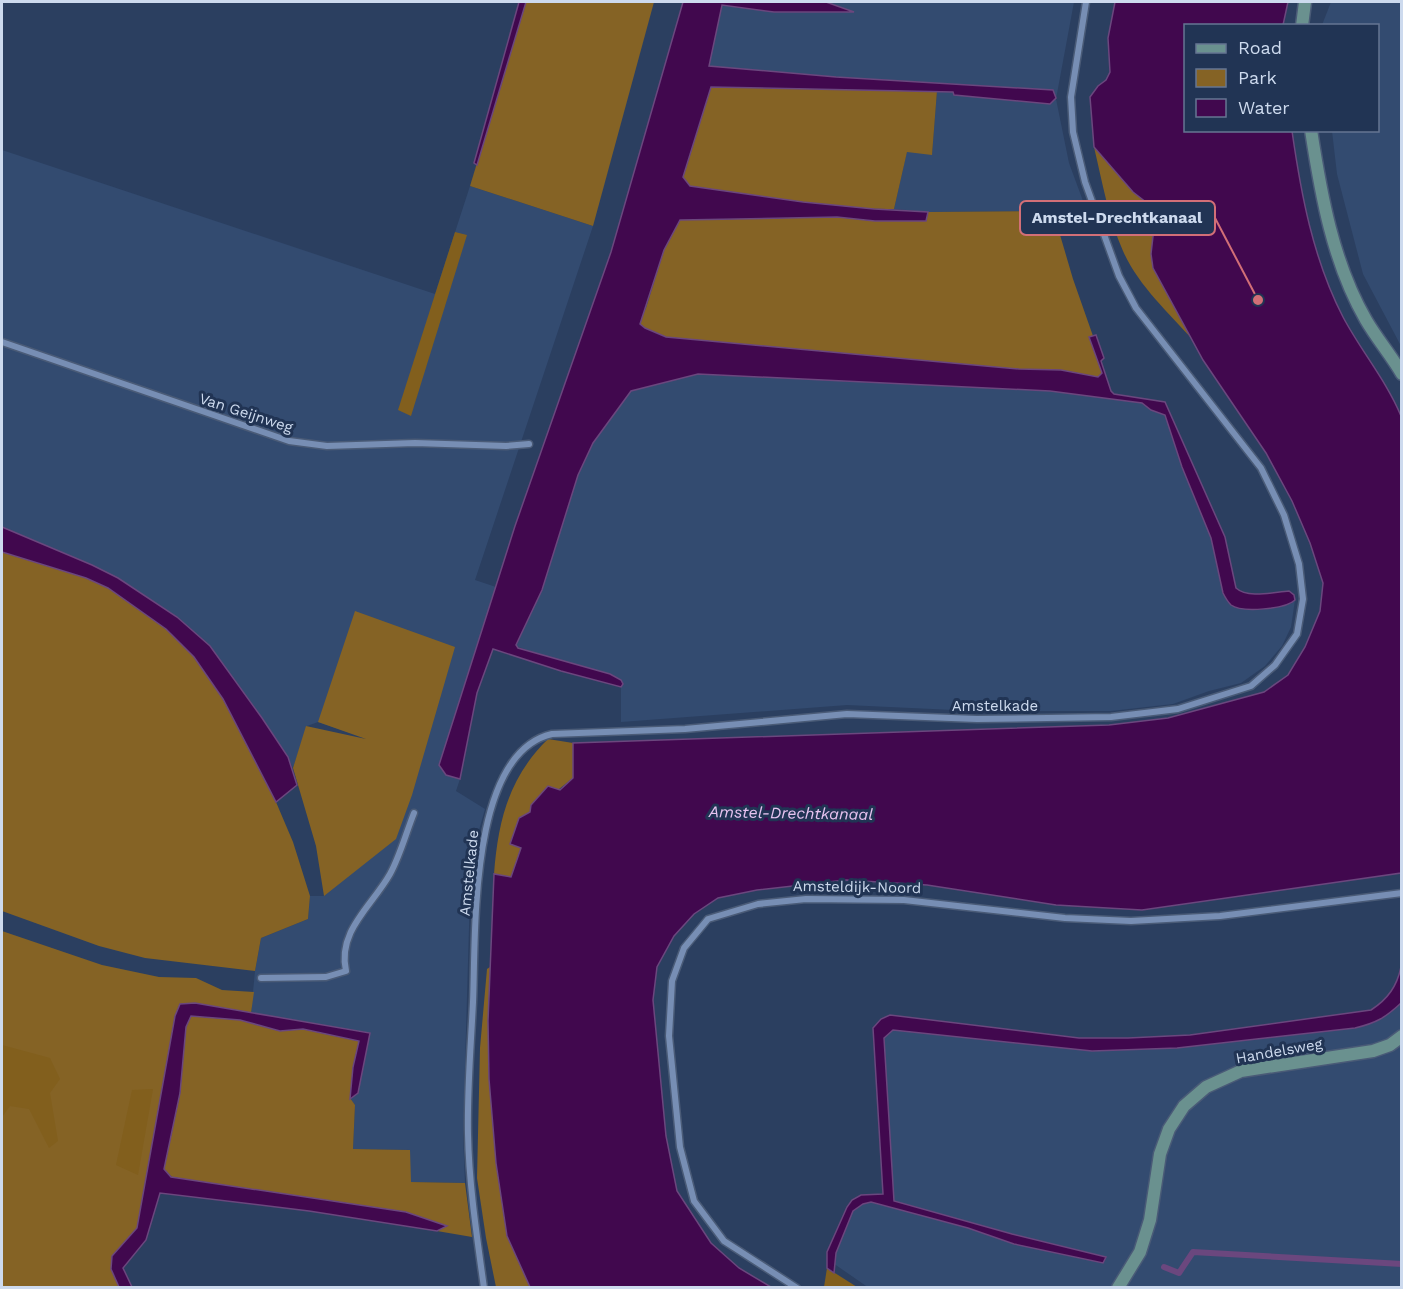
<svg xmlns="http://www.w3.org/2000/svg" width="1403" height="1289" viewBox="0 0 1403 1289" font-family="'Work Sans',sans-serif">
<rect width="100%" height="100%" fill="#2b3f60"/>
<g fill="#334b70">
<polygon points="810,2 1074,2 1056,99 1069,163 1083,201 1053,211 928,212 894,209 907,151 932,154 937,91 954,92 954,95 990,86 836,77 709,66 722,5 774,12 852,12 827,2"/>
<polygon points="1331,2 1401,2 1401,346 1363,274 1337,174 1332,131 1378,130 1378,26 1322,25"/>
<polygon points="2,150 435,294 470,186 593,226 475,580 496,587 439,765 446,775 460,779 456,791 485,809 471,858 463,1135 465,1183 410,1182 410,1150 353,1149 355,1105 350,1099 358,1093 370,1033 251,1013 255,971 261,938 308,919 310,896 324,896 374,741 318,722 307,726 293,768 288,757 262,718 210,646 177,617 118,578 92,565 2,527"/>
<polygon points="698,374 1050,391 1142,403 1151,410 1165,415 1182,467 1211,538 1223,593 1231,605 1291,604 1295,600 1291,627 1282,646 1265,666 1241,683 1209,691 1173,704 1111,711 975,711 847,705 621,722 621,687 623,684 516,646 542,590 578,475 593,443 614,412 631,391"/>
<polygon points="1401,983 1401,1287 869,1288 830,1261 855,1203 887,1196 878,1030 893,1020 1092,1046 1185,1043 1378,1015"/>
</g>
<g fill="#856325">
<polygon points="526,2 654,2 593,226 470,186"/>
<path d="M711 87 937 91 932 155 907 152 894 209C826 210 757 195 690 186L683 178Z"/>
<path d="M1094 147 1133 192 1147 203 1155 219 1153 268 1192 339C1168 312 1138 285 1123 251 1109 220 1102 181 1094 147Z"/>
<polygon points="1053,211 1073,279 1093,336 1090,337 1102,373 1098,377 1061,370 1019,369 666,337 645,328 639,323 646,308 664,250 680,220 837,217 875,221 926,221 928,212"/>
<polygon points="2,552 86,578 108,588 166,629 194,657 223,699 276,802 293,842 310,896 308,919 261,938 255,971 145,958 99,946 2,911"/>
<polygon points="355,611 455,647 412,795 396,839 324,896 316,846 293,768 306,726 366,739 318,722"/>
<path d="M548 739 573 743V778L530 812 522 848 511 878 494 874C498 821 509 777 548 739Z"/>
<polygon points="2,931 102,965 159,977 196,978 222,990 254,992 251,1013 195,1003 180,1004 175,1016 137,1229 112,1256 111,1269 119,1287 2,1287"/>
<polygon points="490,967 489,1079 496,1163 507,1236 530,1287 496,1287 486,1238 477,1178 480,1048 487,969"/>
<polygon points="191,1016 240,1020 280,1031 303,1029 359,1041 353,1067 350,1098 355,1105 353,1149 410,1150 411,1182 465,1183 472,1237 437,1231 446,1226 172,1177 164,1169 180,1094 186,1026"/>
</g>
<g fill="#825f1d">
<polygon points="455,232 467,235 411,416 398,410"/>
<polygon points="2,1045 50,1058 60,1079 50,1093 58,1141 49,1148 29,1109 10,1106 2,1117"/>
<polygon points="153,1089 138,1175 116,1165 132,1090"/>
<polygon points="827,1268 857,1287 824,1287"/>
</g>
<g fill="#41084e" stroke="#6b477e" stroke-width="1.5">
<polygon points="519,2 526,2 477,165 474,163"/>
<path d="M683 2H826L854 12H774L722 5 709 66 836 77 1053 90 1056 98 1050 104 954 95 953 92 711 87 683 177 690 186 803 202 874 209 928 212 926 221H875L837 217 680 220 664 250 640 324 645 328 666 337 1019 369 1061 370 1098 377 1102 373 1089 337 1096 335 1104 358 1101 361 1111 391 1114 394 1165 402 1225 537 1236 588C1248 599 1274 592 1289 591L1294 595 1295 600C1286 609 1242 613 1231 605 1228 602 1225 597 1223 593L1211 538 1182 467 1165 415 1151 410 1142 403 1050 391 698 374 631 391 593 443 578 475 542 590 516 645 518 648 610 674 621 680 623 684 621 687 561 671 493 649 477 693 460 779 446 775 439 765 515 526 611 252Z"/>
<path d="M1115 2H1288L1283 25 1186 26V130L1292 131C1301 194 1313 259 1343 317 1361 351 1386 380 1401 416V873L1142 910 1056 905 927 885 846 880 757 890 718 898 694 914 674 936 657 967 653 1000 666 1136 677 1191 711 1243 739 1268 771 1287H530L507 1236 496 1163 489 1079 488 1021 494 874 511 877 521 848 510 844 519 818 530 812 531 805 548 786 560 790 573 778V743L1109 725 1168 718 1264 692 1288 675 1305 647 1320 611 1323 583 1310 543 1292 501 1266 453 1203 360 1153 268 1151 254 1155 219 1147 203 1133 192 1094 147 1090 97 1098 86 1106 80 1110 72 1108 38Z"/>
<polygon points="2,527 92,565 118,578 177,617 210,646 262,718 288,757 297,785 276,802 223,699 194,657 166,629 108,588 86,578 2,552"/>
<path d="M1401 967V1003C1385 1018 1376 1023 1355 1028L1177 1048 1092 1051 893 1030 884 1038 894 1201 1012 1234 1106 1257 1103 1263 1014 1244 968 1228 871 1202 863 1204 853 1211 836 1253 834 1273 827 1268V1252L847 1207 852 1200 861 1195 883 1194 873 1028 881 1019 890 1015 1079 1038H1128L1190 1035 1371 1010C1388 999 1397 986 1401 967Z"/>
<polygon points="195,1003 370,1033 358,1093 350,1099 353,1067 359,1041 303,1029 280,1031 240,1020 191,1016 186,1027 180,1093 164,1169 171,1177 406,1212 447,1226 437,1231 309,1211 160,1193 146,1240 123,1268 132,1287 119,1287 111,1269 112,1256 137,1228 175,1016 180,1004"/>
</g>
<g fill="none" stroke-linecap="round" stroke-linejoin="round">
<polyline stroke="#6b477e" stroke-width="6" points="1164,1267 1179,1273 1193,1252 1402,1264"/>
<g stroke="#4a5b77" stroke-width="9">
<g id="street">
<polyline points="2,342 289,441 327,446 415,443 506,446 529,444"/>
<path d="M261 978 326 977 346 971C337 931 372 906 390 874 400 856 406 833 414 813"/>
<path d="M484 1288C477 1237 469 1185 468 1134 467 1090 471 1045 473 1002 476 935 468 753 552 734L685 729 847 714 977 719 1111 717 1178 709 1251 686 1275 665 1297 634 1303 599 1299 564 1284 515 1261 468 1136 308 1119 276 1085 182 1073 132 1071 97 1086 2"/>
<polyline points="797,1288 724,1241 694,1201 680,1147 669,1036 672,981 684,948 708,919 758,904 806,899 904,900 1065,918 1131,921 1220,916 1402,893"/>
</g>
</g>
<g stroke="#4a5b77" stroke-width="15">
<g id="secondary">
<polyline points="1302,26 1305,2"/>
<path d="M1311 130C1321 195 1333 263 1366 320 1377 339 1391 355 1402 374"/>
<polyline points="1118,1288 1140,1252 1150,1220 1160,1154 1169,1129 1184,1106 1206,1087 1241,1071 1373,1051 1390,1045 1402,1036"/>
</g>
</g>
<use href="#street" stroke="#778eb4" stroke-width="6"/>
<use href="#secondary" stroke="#6a918f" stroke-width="12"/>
</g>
<g text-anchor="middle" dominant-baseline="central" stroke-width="6" stroke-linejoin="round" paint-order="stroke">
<g font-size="15" fill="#cddaee" stroke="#213454">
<text transform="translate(246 413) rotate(18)">Van Geijnweg</text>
<text x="995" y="706">Amstelkade</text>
<text transform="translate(469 873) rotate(-84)">Amstelkade</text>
<text transform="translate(857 887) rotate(1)">Amsteldijk-Noord</text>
<text transform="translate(1279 1051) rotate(-10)">Handelsweg</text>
</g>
<g font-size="16" font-style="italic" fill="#e7c3f0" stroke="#213454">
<text transform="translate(791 813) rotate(1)">Amstel-Drechtkanaal</text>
</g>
</g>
<path fill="none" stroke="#d26f77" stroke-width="2" d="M1258 300L1215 218"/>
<circle fill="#d26f77" stroke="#213454" stroke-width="2" cx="1258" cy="300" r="6"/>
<rect fill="#213454" stroke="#d26f77" stroke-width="2" x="1020" y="201" width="195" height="34" rx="6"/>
<g font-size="16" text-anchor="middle" font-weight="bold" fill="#cddaee">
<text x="1117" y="223">Amstel-Drechtkanaal</text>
</g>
<rect width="1403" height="1289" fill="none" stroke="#cddaee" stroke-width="6"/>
<rect x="1184" y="24" width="195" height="108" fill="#213454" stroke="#667692" stroke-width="1.5"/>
<rect x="1196" y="44" width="30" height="9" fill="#6a918f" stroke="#667692" stroke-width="1.5"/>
<text x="1238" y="54" font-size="18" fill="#cddaee">Road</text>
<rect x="1196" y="69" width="30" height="18" fill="#856325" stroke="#667692" stroke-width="1.5"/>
<text x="1238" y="84" font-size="18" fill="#cddaee">Park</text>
<rect x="1196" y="99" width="30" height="18" fill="#41084e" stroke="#667692" stroke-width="1.5"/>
<text x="1238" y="114" font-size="18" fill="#cddaee">Water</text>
</svg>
